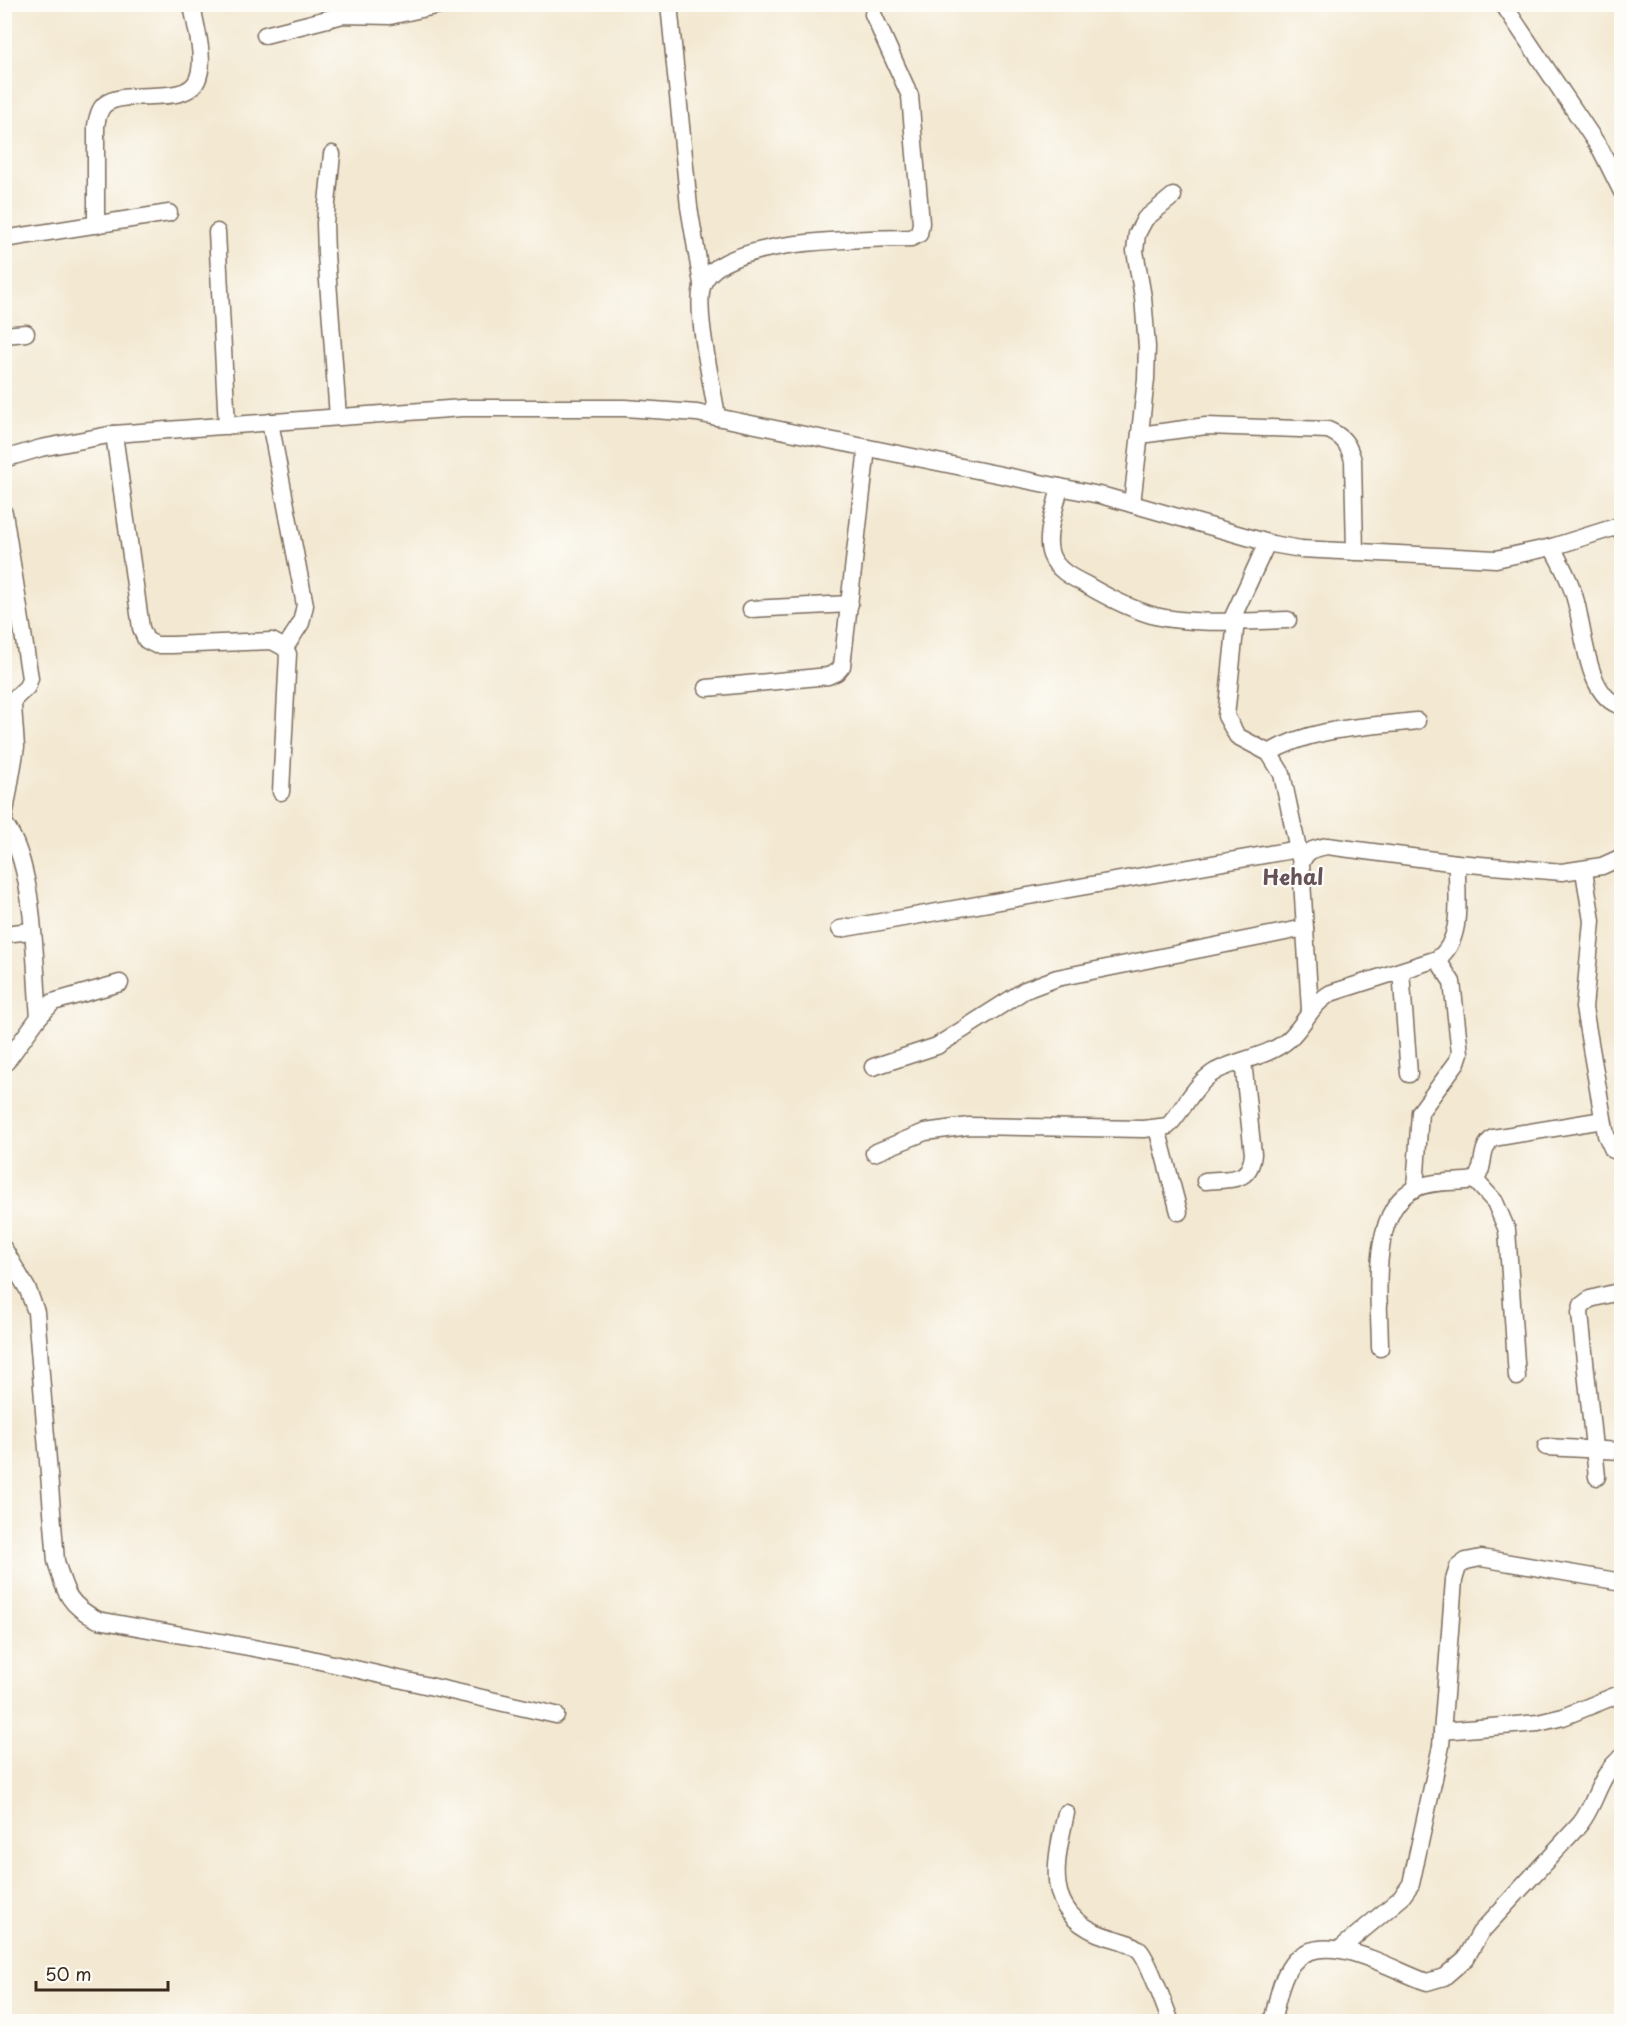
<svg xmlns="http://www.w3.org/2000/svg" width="1626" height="2026" viewBox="0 0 1626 2026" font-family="'Playpen Sans',sans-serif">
<rect width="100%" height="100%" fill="#fdfcf7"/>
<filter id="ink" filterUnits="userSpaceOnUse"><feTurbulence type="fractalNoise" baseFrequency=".0167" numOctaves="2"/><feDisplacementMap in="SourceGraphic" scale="12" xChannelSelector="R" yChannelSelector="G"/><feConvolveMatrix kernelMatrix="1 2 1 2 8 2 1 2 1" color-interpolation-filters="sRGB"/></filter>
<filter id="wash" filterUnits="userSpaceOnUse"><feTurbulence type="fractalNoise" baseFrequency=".008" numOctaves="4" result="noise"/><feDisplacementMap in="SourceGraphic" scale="24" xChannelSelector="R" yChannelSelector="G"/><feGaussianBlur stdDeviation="1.35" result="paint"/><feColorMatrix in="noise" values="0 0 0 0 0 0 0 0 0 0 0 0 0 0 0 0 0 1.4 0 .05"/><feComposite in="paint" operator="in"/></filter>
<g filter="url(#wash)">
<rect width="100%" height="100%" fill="#f3e8d1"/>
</g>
<g filter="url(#ink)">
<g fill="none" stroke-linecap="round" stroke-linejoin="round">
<g stroke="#7b6c5d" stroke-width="19">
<g id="minor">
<polyline points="669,4 689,207 702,284"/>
<polyline points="1503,4 1601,150 1622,192"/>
<polyline points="265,35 343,15 390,16 444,4"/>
<polyline points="332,154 325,223 326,254 338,417"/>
<path d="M96 225V126C97 119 99 110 104 105 125 87 188 108 198 78 206 57 195 26 192 4"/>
<polyline points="217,232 227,426"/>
<polyline points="4,239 169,213"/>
<polyline points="4,335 26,333"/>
<path d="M717 417C713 387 695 313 702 287 715 237 869 239 911 238L919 234 921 223 910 96 873 14"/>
<polyline points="270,422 305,605 301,623 285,648"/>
<polyline points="114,434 141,628 146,640 156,645 172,645 272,641 285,648 288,654 281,792"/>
<path d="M1140 435 1206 426 1328 430C1344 437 1348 444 1353 460L1355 552"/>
<polyline points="4,459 41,448 114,434 462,408 625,408 697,413 1104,496 1272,544 1301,549 1496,559 1552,547 1622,525"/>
<path d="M1060 487C1056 507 1044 536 1051 555 1057 570 1071 577 1085 584 1107 597 1130 609 1155 616 1192 625 1249 621 1288 620"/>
<polyline points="1132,504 1146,379 1147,347 1143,297 1135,251 1137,234 1145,219 1173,196"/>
<polyline points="4,513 30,678 27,687 15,698 13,706 16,747 4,818"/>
<path d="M1552 547C1561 564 1571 582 1576 602 1584 631 1587 699 1622 706"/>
<polyline points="751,609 850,604"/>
<polyline points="1231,621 1267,543"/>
<polyline points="1236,621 1226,716 1237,736 1269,753 1282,774 1300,859"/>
<polyline points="707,688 828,676 837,672 842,666 867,448"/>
<path d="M1269 753C1312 727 1367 727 1417 721"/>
<path d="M4 823C36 865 34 963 39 1017"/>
<polyline points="1584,871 1592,921 1584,1008 1606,1135 1613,1150 1622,1152"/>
<polyline points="840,929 1298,849"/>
<polyline points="4,934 31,931"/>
<polyline points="1401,971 1409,1074"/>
<path d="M1310 1010 1301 864C1306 850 1313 849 1327 846L1457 863 1562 872 1602 866 1622 857"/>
<polyline points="4,1065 39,1017 53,1002 120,983"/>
<polyline points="873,1067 937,1046 1025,990 1057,978 1305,928"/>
<polyline points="1157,1128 1179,1212"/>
<path d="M874 1153 925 1132 969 1126 1144 1129 1168 1126C1185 1108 1194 1084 1216 1071 1239 1059 1268 1057 1288 1040 1305 1025 1310 1005 1331 993L1437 959C1465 940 1456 894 1457 863"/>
<polyline points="1475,1180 1495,1202 1507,1230 1517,1377"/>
<path d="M1205 1181C1230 1178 1250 1184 1253 1154L1243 1061"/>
<polyline points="1415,1189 1420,1112 1457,1062 1460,1053 1452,982 1437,959"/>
<path d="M4 1249 28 1290 36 1312 56 1561C65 1592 68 1605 98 1620L298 1656 556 1715"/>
<path d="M1380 1348C1380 1304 1367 1210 1416 1188 1434 1180 1456 1183 1475 1180 1487 1166 1478 1150 1493 1138L1603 1120"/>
<polyline points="1546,1447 1622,1451"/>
<polyline points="1597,1477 1580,1313 1582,1305 1590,1299 1622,1291"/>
<polyline points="1442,1731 1538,1723 1563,1717 1622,1693"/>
<path d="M1066 1813C1056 1860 1042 1909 1097 1933 1111 1939 1128 1940 1139 1950 1148 1958 1165 2008 1171 2022"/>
<polyline points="1340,1949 1401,1898 1411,1884 1441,1746 1454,1580 1458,1567 1466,1561 1481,1558 1622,1582"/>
<path d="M1272 2022C1277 2003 1280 1980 1292 1964 1323 1925 1393 1971 1427 1982L1444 1977 1466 1958 1480 1933 1580 1824C1597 1803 1598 1775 1622 1757"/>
</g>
</g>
<use href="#minor" stroke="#fff" stroke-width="16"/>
</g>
</g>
<g text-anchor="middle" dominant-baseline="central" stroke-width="4.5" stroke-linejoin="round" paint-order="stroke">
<g font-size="21" font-weight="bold" fill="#68525a" stroke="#fdfcf7">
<text x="1293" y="876">Hehal</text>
</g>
</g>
<rect width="1626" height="2026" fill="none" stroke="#fdfcf7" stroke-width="24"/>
<path d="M36 1981v9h132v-9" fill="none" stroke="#3b2a1e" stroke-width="3"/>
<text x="45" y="1981" font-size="18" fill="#3b2a1e" stroke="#fdfcf7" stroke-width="4.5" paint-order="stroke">50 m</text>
</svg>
